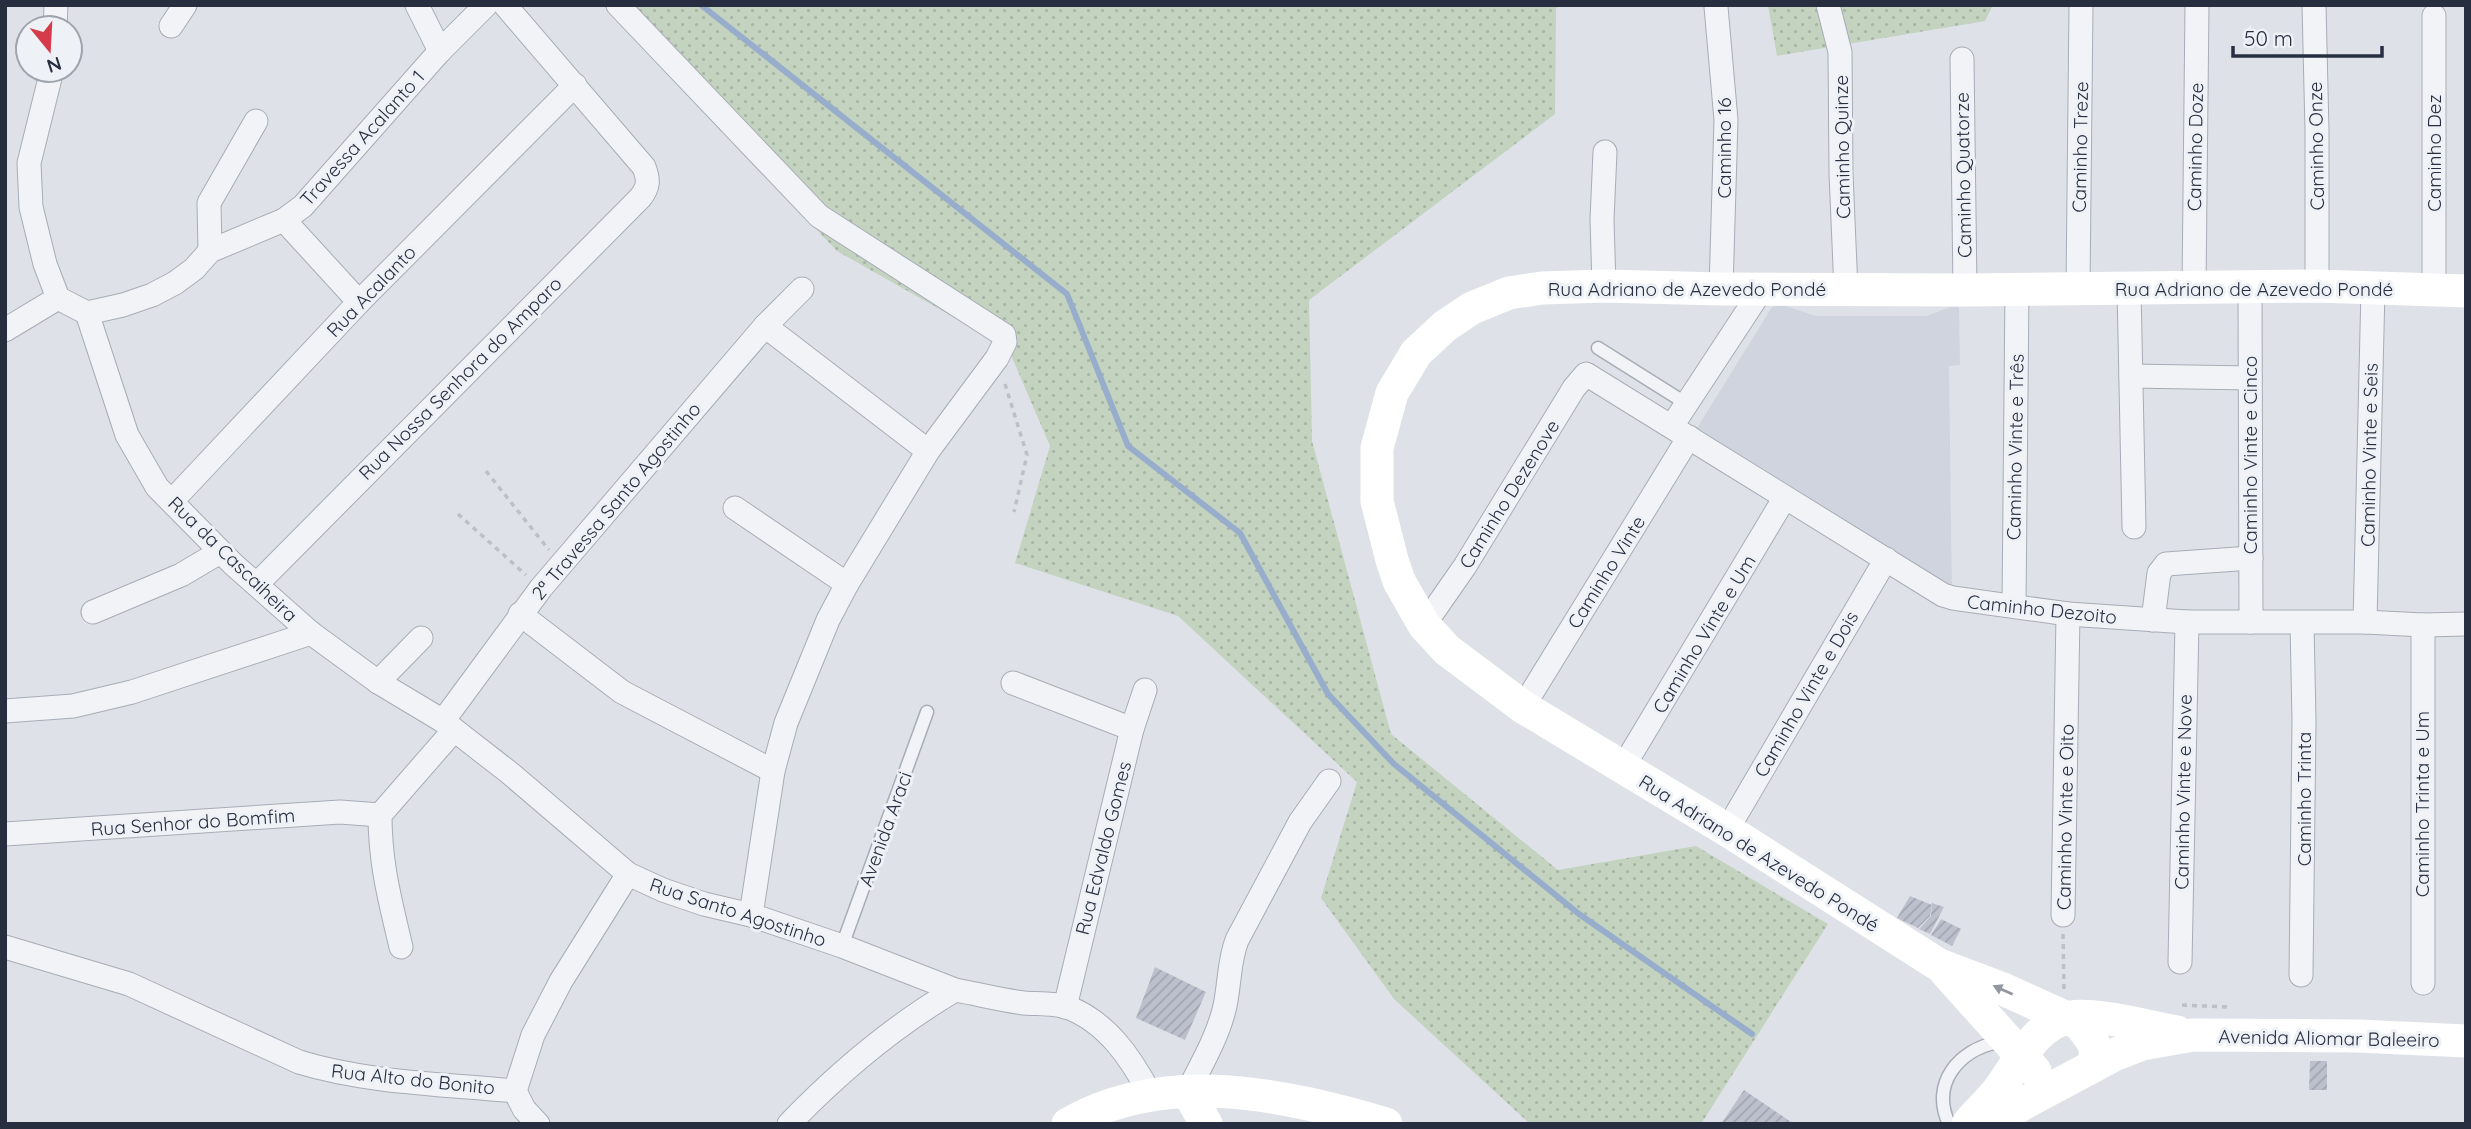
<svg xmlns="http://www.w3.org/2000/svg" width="2471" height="1129" viewBox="0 0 2471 1129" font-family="Quicksand,sans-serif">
<defs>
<pattern id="grass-dots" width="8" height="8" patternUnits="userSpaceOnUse" patternTransform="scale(1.75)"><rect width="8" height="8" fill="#c3d3bf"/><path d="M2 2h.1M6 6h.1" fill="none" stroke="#a7b5a5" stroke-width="1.8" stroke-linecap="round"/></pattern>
<pattern id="building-hatch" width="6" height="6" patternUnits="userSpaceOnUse" patternTransform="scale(1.75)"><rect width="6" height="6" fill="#bbc0cc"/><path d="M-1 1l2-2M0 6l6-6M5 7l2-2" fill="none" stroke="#a1a5b0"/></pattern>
</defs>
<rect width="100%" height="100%" fill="#dee2e8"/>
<polygon fill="#d0d4de" points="1783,305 1816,316 1926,316 1950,307 1959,307 1960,365 1949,366 1952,596 1692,436 1772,307"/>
<g fill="url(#grass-dots)">
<polygon points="603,5 1561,5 1556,8 1555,114 1309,300 1312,441 1391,734 1558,870 1696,846 1828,924 1701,1124 1530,1124 1394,999 1321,898 1357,782 1178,616 1015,563 1050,446 1008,348 837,251"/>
<polygon points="1768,5 1993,5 1985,21 1777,56"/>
</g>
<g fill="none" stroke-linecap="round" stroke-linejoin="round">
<polyline stroke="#97adcb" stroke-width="6" points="701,5 1067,294 1128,446 1240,533 1328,694 1394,764 1579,914 1752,1034"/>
</g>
<g fill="url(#building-hatch)">
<polygon points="1910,896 1932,905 1930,916 1918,928 1897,918"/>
<polygon points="1932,903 1944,907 1930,934 1919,929 1931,916"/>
<polygon points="1941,919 1961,929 1952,946 1931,935"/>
<polygon points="1155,967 1206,992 1185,1040 1136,1018"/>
<polygon points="2310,1061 2327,1061 2327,1090 2309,1090"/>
<polygon points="1744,1090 1794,1124 1721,1124"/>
</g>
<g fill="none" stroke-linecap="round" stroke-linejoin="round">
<g stroke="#a7acb6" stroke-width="15">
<g id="lane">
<polyline points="1598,348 1687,404"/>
<polyline points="842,946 927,712"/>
<path d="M1949 1124C1930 1083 1959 1050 1998 1042"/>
</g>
</g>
<g stroke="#a7acb6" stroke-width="25">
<g id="street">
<polyline points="417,5 440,51"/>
<polyline points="618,5 819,216 1004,335 1005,342 997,358 928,451 847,584 828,620 786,723 773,771 751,915"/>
<polyline points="1828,5 1840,52 1841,174 1846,290"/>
<polyline points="2314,5 2317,131 2317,286"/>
<polyline points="1716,7 1726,120 1721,289"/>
<polyline points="171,26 185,5"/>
<polyline points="55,28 56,5"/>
<polyline points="1962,59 1965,290"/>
<polyline points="52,70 29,163 31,207 45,264 58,298 87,313 127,435 157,487 234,565 311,633 378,682 443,721 511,774 628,874 663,890 704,904 751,915 842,946 955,990"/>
<polyline points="284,220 359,302"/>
<polyline points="210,251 209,203 256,121"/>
<polyline points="1604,286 1602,219 1605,152"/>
<polyline points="2250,287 2251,622"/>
<polyline points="2078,288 2081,5"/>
<polyline points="2194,288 2197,5"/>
<polyline points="2129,289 2134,527"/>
<polyline points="2434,290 2434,16"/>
<polyline points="87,313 123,305 152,295 175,283 194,269 210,251 284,220 303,206 440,51 486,5"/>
<polyline points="765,326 928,451"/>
<polyline points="5,330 58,298"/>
<polyline points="2131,376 2250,378"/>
<polyline points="1672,426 1762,289"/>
<polyline points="172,501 359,302 575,85"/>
<polyline points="735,508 847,584"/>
<path d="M257 584 640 198C649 187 649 180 644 167L505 5"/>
<polyline points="2014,606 2017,288"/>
<polyline points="93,612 181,575 220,552"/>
<polyline points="520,614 622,692 773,771"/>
<polyline points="2153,620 2159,573 2166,564 2251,558"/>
<polyline points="2365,622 2373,289"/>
<polyline points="1424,625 1465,566 1574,388 1586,374 1943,595 1953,598 2068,614 2187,622 2365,622 2423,625 2466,624"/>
<polyline points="378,682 421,638"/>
<polyline points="1013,683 1132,729"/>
<polyline points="1523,707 1689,437"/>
<polyline points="5,711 73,706 132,692 311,633"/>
<polyline points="443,721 541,588 765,326 802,289"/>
<polyline points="1622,769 1784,499"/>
<polyline points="1727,830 1886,559"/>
<polyline points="5,834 340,812 380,815"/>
<polyline points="2063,915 2068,614"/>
<path d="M5 947 129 984 299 1062C368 1083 443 1084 515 1091"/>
<path d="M401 947C390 900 380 864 380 815L454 730"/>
<polyline points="2180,962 2187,622"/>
<polyline points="2301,975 2304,721 2302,623"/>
<polyline points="2423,983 2423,625"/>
<polyline points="1065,1007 1132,729 1145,690"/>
<polyline points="515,1091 533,1035 561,981 628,874"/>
<polyline points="515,1091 524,1109 538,1124"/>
<path d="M1188 1091C1201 1065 1217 1038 1224 1010 1230 987 1228 963 1237 940L1300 822 1329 781"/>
<path d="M789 1124C838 1073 894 1026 955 990 978 994 1001 1000 1024 1003 1037 1004 1054 1003 1067 1007 1107 1022 1131 1058 1150 1094"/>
</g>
</g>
<g stroke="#bcc0c7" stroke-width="3.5" stroke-dasharray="5 5" stroke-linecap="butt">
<polyline points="1005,384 1027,455 1014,512"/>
<polyline points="486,471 549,550"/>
<polyline points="458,514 526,575"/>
<polyline points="2063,934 2064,989"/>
<polyline points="2182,1005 2227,1007"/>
</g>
<use href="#lane" stroke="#f1f3f7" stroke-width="12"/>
<use href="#street" stroke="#f1f3f7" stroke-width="23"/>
<g stroke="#fff" stroke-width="33">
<polyline points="1945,971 2035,1071"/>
<polyline points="2093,1066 2096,1052 2093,1042 2080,1024 2003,989 1939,965 1727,830 1523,707 1447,650 1424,625 1399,581 1392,560 1377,501 1377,448 1392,393 1416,353 1445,326 1472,308 1509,293 1542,288 1604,286 1721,289 1965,290 2317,286 2466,291"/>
<polyline points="1188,1091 1206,1124"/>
<path d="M1068 1124C1166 1068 1284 1094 1386 1124"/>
<path d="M1968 1124C1977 1113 1988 1103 1997 1092 2017 1066 2034 1024 2070 1017 2098 1013 2148 1027 2177 1032"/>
<polyline points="1992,1124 2024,1103 2116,1054 2142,1044 2193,1035 2358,1036 2466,1041"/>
</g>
</g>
<defs><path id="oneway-solid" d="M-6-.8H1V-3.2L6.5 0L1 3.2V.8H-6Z" transform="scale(1.75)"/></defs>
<use fill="#9296a0" href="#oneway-solid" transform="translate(2003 990) rotate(-156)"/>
<g text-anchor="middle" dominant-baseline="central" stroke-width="6" stroke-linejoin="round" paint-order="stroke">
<g font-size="19" fill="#262e40" stroke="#eef1f6">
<text transform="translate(362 138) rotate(-48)">Travessa Acalanto 1</text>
<text transform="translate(2316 146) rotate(-91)">Caminho Onze</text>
<text transform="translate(1842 147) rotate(-91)">Caminho Quinze</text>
<text transform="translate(2080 147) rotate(-89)">Caminho Treze</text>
<text transform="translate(2195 147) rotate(-89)">Caminho Doze</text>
<text transform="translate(1724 148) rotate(-90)">Caminho 16</text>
<text transform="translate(2434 153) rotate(-90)">Caminho Dez</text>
<text transform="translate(1963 175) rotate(-91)">Caminho Quatorze</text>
<text x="1687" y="289">Rua Adriano de Azevedo Pondé</text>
<text x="2254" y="289">Rua Adriano de Azevedo Pondé</text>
<text transform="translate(371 291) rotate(-46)">Rua Acalanto</text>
<text transform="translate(460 378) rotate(-45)">Rua Nossa Senhora do Amparo</text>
<text transform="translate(2015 447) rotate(-89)">Caminho Vinte e Três</text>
<text transform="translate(2250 455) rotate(-90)">Caminho Vinte e Cinco</text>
<text transform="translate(2369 455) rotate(-89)">Caminho Vinte e Seis</text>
<text transform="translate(1509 494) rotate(-58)">Caminho Dezenove</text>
<text transform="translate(616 501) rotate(-50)">2ª Travessa Santo Agostinho</text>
<text transform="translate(233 559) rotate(44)">Rua da Cascaiheira</text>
<text transform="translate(1606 572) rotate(-58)">Caminho Vinte</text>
<text transform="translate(2042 609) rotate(6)">Caminho Dezoito</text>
<text transform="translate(1704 634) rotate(-59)">Caminho Vinte e Um</text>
<text transform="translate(1806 694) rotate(-60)">Caminho Vinte e Dois</text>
<text transform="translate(2183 792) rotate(-89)">Caminho Vinte e Nove</text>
<text transform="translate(2304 799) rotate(-90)">Caminho Trinta</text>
<text transform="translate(2422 804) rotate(-90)">Caminho Trinta e Um</text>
<text transform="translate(2065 817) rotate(-89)">Caminho Vinte e Oito</text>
<text transform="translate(193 822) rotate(-4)">Rua Senhor do Bomfim</text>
<text transform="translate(885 829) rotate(-70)">Avenida Araci</text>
<text transform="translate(1103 848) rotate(-76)">Rua Edvaldo Gomes</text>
<text transform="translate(1759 853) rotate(32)">Rua Adriano de Azevedo Pondé</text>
<text transform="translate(738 912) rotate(18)">Rua Santo Agostinho</text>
<text transform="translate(2329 1038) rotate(1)">Avenida Aliomar Baleeiro</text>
<text transform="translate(413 1079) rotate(6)">Rua Alto do Bonito</text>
</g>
</g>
<rect width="2471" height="1129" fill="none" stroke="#262e40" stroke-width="14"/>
<g transform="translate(49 49) rotate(162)"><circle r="33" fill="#eef1f6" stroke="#9ea3ad" stroke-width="2"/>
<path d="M0-5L12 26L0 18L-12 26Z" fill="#d53b4a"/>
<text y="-10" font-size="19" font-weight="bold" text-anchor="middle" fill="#262e40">N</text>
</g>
<path d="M2233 46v10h149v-10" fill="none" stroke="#262e40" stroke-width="3.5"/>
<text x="2244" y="46" font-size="21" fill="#262e40" stroke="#eef1f6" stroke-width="5" paint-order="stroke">50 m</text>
</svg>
